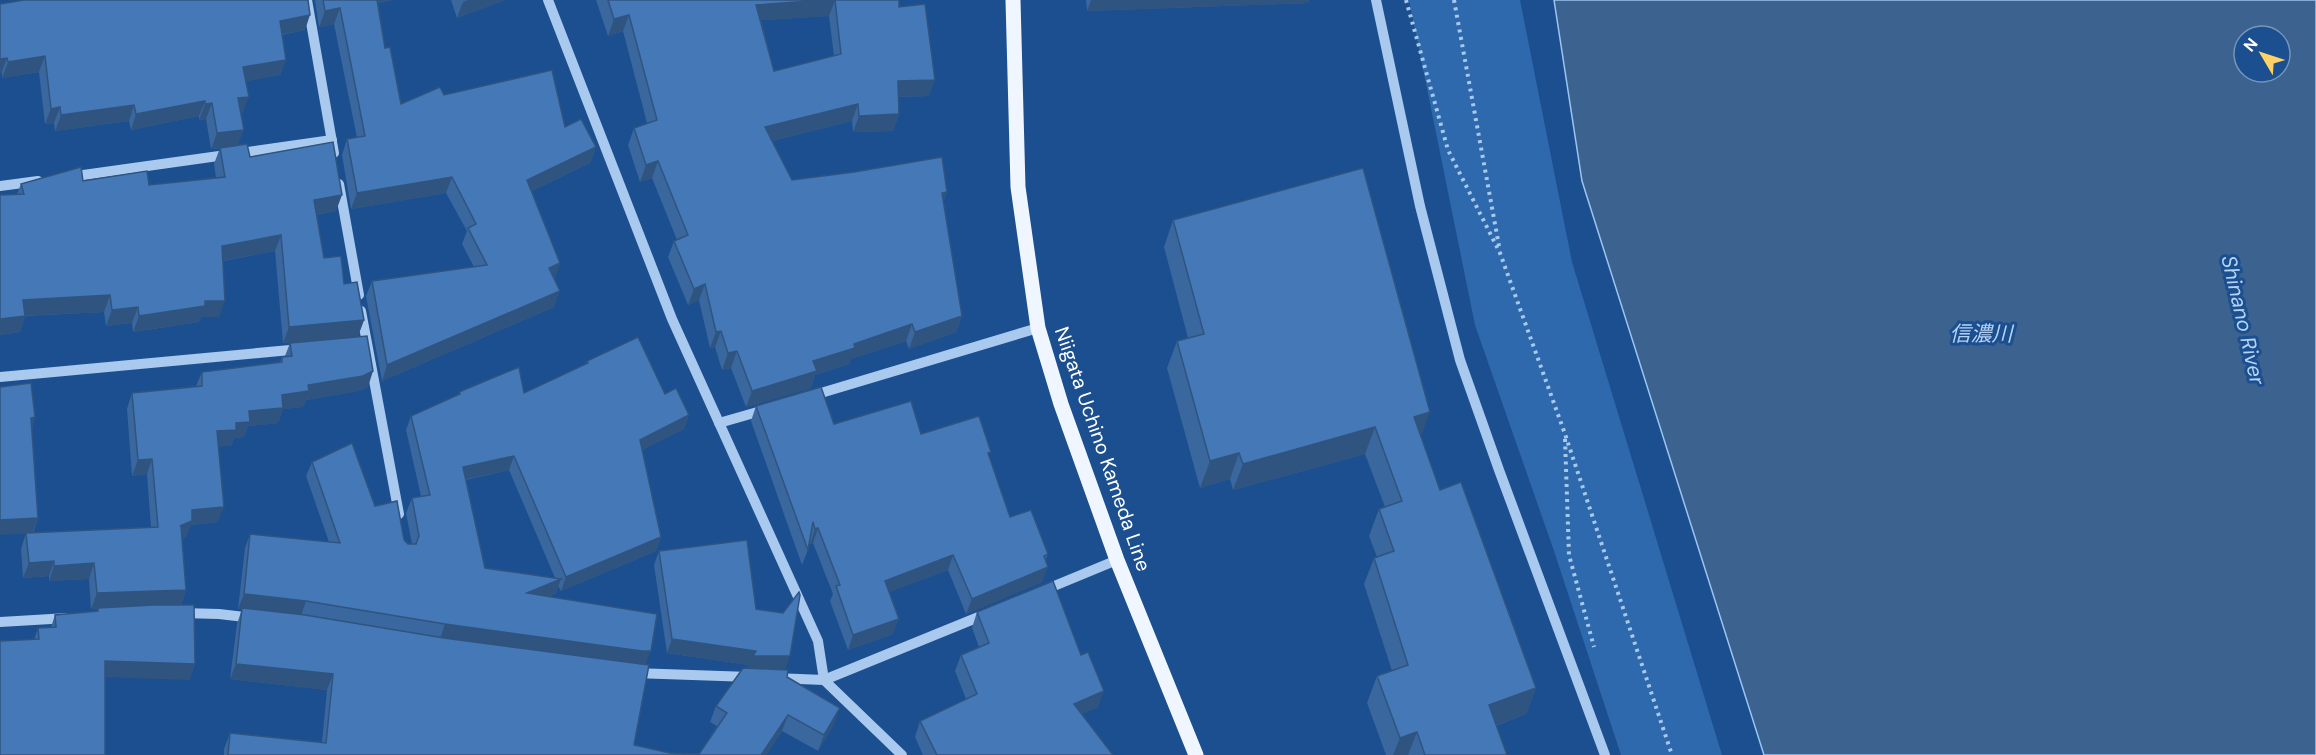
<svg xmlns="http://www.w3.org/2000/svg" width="2316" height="755" viewBox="0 0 2316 755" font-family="'DM Sans','Noto Sans JP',sans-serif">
<rect width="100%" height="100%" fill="#1b4f8f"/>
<polygon fill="#2e69ad" points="1409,0 1520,0 1572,262 1722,755 1621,755 1554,551 1475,325"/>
<path fill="#3c6290" stroke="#9cc4f0" stroke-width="1.5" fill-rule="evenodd" d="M1554 0H2316V755H1764L1582 181ZM2244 36H2280V72H2244Z"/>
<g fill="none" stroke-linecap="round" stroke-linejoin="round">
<g stroke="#a9c9ee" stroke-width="4" stroke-dasharray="3 4.5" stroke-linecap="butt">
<polyline points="1406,0 1448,150 1500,253 1565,434 1672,755"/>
<polyline points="1454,0 1499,246"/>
<polyline points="1565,439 1569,555 1594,647"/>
</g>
<g stroke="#a9c9ee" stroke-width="10">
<polyline points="307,0 334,153"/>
<polyline points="548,0 672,319 818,641 824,680 902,755"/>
<polyline points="1376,0 1420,206 1460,360 1499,470 1605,755"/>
<polyline points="69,177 332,140"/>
<polyline points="339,184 359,295"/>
<polyline points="0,186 38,181"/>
<polyline points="361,311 399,514"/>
<polyline points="0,377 301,349"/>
<polyline points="811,396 1038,328"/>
<polyline points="719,423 768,409"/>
<polyline points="1042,591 1117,560"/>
<polyline points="182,613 219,614 253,618"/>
<polyline points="0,622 68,618"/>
<polyline points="634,673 750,677"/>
<polyline points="775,678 824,680 986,614"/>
</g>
<polyline stroke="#f0f6ff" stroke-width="15" points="1013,0 1018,187 1038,328 1061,404 1117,560 1196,755"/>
</g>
<g fill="#3a679d" fill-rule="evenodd">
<polygon points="315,0 392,0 378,3 385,48 401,104 444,95 565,127 596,147 590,163 532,191 560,263 554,279 554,307 382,381 366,296 372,281 474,267 462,244 467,231 446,193 351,209 342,155 347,139 357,138 334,24 319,27"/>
<polygon points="451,0 505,0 457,18"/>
<path d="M596 0H899V7L929 96 898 97 899 114 893 131 853 132 852 121 772 141 792 180 947 192 943 202 962 316 956 332 909 349 906 341 851 359 849 364 815 375 811 388 746 407 731 368 722 370 715 347 710 348 699 300 688 305 668 257 674 241 677 240 652 178 640 182 628 145 634 128 647 123 623 31 608 36ZM829 16 834 56 774 71 761 20Z"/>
<polygon points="1086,0 1309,0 1308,3 1087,11"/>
<polygon points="0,4 305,30 282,35 286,60 280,75 246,81 243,112 241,113 238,145 250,157 336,211 316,215 324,258 344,284 364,320 358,336 283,343 275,251 223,261 219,317 201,317 199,322 133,332 132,323 106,326 104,312 25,316 20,332 0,335 0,195 17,194 21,184 83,181 149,185 216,178 214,164 220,148 211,149 206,119 199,120 199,116 131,130 129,121 55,131 54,123 45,124 39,72 2,78"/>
<polygon points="1173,220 1421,437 1440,490 1536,688 1526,714 1496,726 1507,755 1386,755 1367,703 1377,676 1392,671 1364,584 1374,558 1377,557 1369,536 1379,509 1385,507 1365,454 1233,490 1230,479 1200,488 1167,368 1177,341 1188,338 1164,247"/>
<polygon points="290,343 368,387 358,391 306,400 303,407 283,409 278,423 248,426 244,437 234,438 231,446 219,446 218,522 191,525 186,536 182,538 186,590 181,605 195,664 189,680 34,640 38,628 51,627 55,615 97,611 98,609 91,609 89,579 49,581 49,576 23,578 21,549 26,533 0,387 35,417 32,428 38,518 33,533 151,527 147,474 132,476 127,409 132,393 196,386 202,372 280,362 282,357 285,356"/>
<path d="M587 361 665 394 689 415 684 429 642 450 661 537 656 551 561 591 558 586 556 593 548 597 646 665 634 745 670 753 699 754 717 726 710 722 716 706 748 669 749 665 667 653 654 565 659 551 756 609 785 670 787 677 834 724 818 751 782 731 766 755H224V749L230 733 322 742 327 690 230 679 237 624 242 609H238L245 548 250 534 329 542 306 476 312 462 375 506 408 544H412L406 513 412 498 421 496 406 430 411 416 459 394V392L524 393 586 364ZM509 470 555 578 485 568 466 480Z"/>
<polygon points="756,406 834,424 921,434 989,456 1010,517 1048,554 1045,561 1042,582 966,614 948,570 889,592 893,634 848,650 830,601 833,594 813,543 810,544 809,542 808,550 802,565 751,421"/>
<polygon points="977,612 1098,707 1081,714 1113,755 923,755 915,737 920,721 966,699 955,671 961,655 979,647 972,628"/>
</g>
<g fill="#305480">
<polygon points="371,0 392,0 370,4"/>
<polygon points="468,0 505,0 457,18 463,2"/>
<polygon points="824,0 835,0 829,16 750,21 756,5"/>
<polygon points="1091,0 1309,0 1308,3 1087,11"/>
<polygon points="340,8 334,24 319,27 325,11"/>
<polygon points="310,15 305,30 274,36 280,21"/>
<polygon points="629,15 623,31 608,36 614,19"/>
<polygon points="45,56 39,72 2,78 8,62"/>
<polygon points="7,58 1,74 0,74 0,59"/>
<polygon points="286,60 280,75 238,83 243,67"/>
<polygon points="935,80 929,96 892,97 898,81"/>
<polygon points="249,97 243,112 232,114 238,98"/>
<polygon points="205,101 199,116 131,130 136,114"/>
<polygon points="212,103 206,119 199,120 205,104"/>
<polygon points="858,104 852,121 759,144 765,127"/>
<polygon points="134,105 129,121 55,131 61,115"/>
<polygon points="60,107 54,123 45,124 51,109"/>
<polygon points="899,114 893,131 853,132 859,116"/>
<polygon points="244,130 238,145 211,149 217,133"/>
<polygon points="596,147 590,163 522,196 527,180"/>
<polygon points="658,161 652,178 640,182 646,165"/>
<polygon points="452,177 446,193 351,209 357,193"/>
<polygon points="947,192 941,208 942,193"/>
<polygon points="342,195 336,211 308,216 314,200"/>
<polygon points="281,235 275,251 216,262 222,246"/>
<polygon points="560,263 555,279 543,283 549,268"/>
<polygon points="705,284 699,300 688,305 694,289"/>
<polygon points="560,291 554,307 382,381 387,365"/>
<polygon points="110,295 104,312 18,316 23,300"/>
<polygon points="205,301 225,301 219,317 201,317 199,322 133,332 139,316"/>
<polygon points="138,307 132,323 106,326 112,310"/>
<polygon points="25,316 20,332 0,335 0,319"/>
<polygon points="962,316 956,332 909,349 915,332"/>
<polygon points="364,320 358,336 283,343 289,327"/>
<polygon points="912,324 906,341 851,359 849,364 815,375 811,388 746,407 752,391 813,361 854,344"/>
<polygon points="721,331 715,347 710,348 716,332"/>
<polygon points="737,351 731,368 722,370 728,353"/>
<polygon points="373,371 368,387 358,391 306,400 303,407 283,409 278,423 248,426 244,437 234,438 231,446 212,447 217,431 236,423 249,411 282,395 308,385"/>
<polygon points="1430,412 1420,439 1414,417"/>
<polygon points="689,415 684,429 635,454 640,440"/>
<polygon points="35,417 30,433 31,418"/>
<polygon points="1375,427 1365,454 1233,490 1243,464"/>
<polygon points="1239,453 1230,479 1200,488 1210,461"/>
<polygon points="514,456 509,470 458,481 463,467"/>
<polygon points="152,459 147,474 132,476 138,460"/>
<polygon points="224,507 218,522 191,525 186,536 174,541 180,526 192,510"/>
<polygon points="38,518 32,533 0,535 0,520"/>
<polygon points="818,528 813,543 810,544 815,529"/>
<polygon points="661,537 656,551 561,591 566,577"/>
<polygon points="953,555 948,570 879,596 885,581"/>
<polygon points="54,561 49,576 23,578 29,563"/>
<polygon points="94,563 89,579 49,581 54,566"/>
<polygon points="1048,567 1042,582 966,614 972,599"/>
<polygon points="561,579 556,593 521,608 527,593"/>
<polygon points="186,590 181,606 91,609 97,593"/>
<polygon points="244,594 306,601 301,616 238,609"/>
<polygon points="899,619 893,634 848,650 853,635"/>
<polygon points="445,624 651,651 645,666 440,639"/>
<polygon points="672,639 790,656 785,670 748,670 749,665 667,653"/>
<polygon points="105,661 195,664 189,680 99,677"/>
<polygon points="236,664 333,674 327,690 230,679"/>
<polygon points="1536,688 1526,714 1479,732 1489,705"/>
<polygon points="1104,691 1098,707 1068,720 1074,704"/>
<polygon points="840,708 834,724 818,751 824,735"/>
<polygon points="788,715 782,731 766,755 761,755"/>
<polygon points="1417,732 1408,755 1393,755 1400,738"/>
</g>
<g fill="#4478b7" stroke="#305480" stroke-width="1.5">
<polygon points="24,0 308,0 310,15 280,21 286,60 243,67 249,97 238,98 244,130 217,133 212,103 205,104 205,101 136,114 134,105 61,115 60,107 51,109 45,56 8,62 7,58 0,59 0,4"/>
<polygon points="323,0 377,0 385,48 390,47 401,104 440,87 444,95 552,70 565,127 581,119 596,147 527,180 560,263 549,268 560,291 387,365 372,281 487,265 468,228 476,224 452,177 357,193 347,139 365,136 340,8 325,11"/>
<polygon points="608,0 824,0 756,5 774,71 841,54 835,0 899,0 899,7 925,4 935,80 898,81 899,114 859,116 858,104 765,127 792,180 854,172 942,157 947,192 942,193 962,316 915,332 912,324 854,344 855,348 813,361 817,371 752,391 737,351 728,353 721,331 716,332 705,284 694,289 674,241 688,235 658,161 646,165 634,128 657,120 629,15 614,19"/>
<polygon points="333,142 342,195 314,200 324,258 341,256 344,284 357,282 364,320 289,327 281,235 222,246 225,301 205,301 205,306 139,316 138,307 112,310 110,295 23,300 25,316 0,319 0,195 24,194 21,184 81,167 83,181 147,171 149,185 225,177 220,148 247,144 250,157"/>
<polygon points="1363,168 1430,412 1414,417 1440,490 1461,482 1536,688 1489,705 1507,755 1425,755 1417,732 1400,738 1377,676 1408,665 1374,558 1394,551 1379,509 1402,501 1375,427 1243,464 1239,453 1210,461 1177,341 1204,334 1173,220"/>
<polygon points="367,336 373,371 363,376 308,385 309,391 282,395 283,408 249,411 250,422 236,423 236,430 217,431 224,507 192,510 192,521 180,526 181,526 186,590 97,593 94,563 54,566 54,561 29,563 26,533 158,527 152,459 138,460 132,393 202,386 202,372 282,362 282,357 292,356 290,343"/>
<polygon points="638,337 665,394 676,388 689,415 640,440 661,537 566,577 514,456 463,467 485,568 561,579 527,593 657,614 651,651 642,651 445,624 306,601 244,594 250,534 340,543 312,462 352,443 375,506 397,501 404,540 408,544 416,544 419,536 412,498 430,495 411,416 460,394 459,392 519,367 524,393 588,363 587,361"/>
<polygon points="31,383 35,417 31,418 38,518 0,520 0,387"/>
<polygon points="821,387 834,424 911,401 921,434 979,416 991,452 988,453 1010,517 1031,510 1048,554 1044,556 1048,567 972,599 953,555 885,581 899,619 853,635 836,586 840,585 818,528 815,529 813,522 808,550 756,406"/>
<polygon points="747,540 756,609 783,613 799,592 800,595 790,656 753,656 756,651 672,639 659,551"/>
<polygon points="1053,581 1081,655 1088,652 1104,691 1074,704 1113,755 937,755 920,721 977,694 961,655 989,643 977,612"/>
<polygon points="154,605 194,605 195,664 105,661 105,755 0,755 0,641 39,639 38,628 56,627 55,615 98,611 98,608"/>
<polygon points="242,608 305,615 444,638 649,665 634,745 670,753 699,754 727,713 716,706 743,668 788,670 787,677 840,708 824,735 788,715 761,755 228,755 230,733 326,743 333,674 236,664"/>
</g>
<g text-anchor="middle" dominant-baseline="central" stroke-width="6" stroke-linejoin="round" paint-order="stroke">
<g font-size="20" fill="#fff" stroke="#1b4f8f">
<text transform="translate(1103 449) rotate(71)">Niigata Uchino Kameda Line</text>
</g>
<g font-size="21" font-style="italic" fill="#b5d3f5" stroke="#1b4f8f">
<text transform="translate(2243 320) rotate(77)">Shinano River</text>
<text x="1981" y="334">信濃川</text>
</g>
</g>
<g transform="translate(2262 54) rotate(309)"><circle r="28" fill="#1b4f8f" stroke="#7695bc" stroke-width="1.5"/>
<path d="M0-4.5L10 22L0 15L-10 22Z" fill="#ffd166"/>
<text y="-9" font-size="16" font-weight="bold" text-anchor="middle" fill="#ffffff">N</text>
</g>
</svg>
